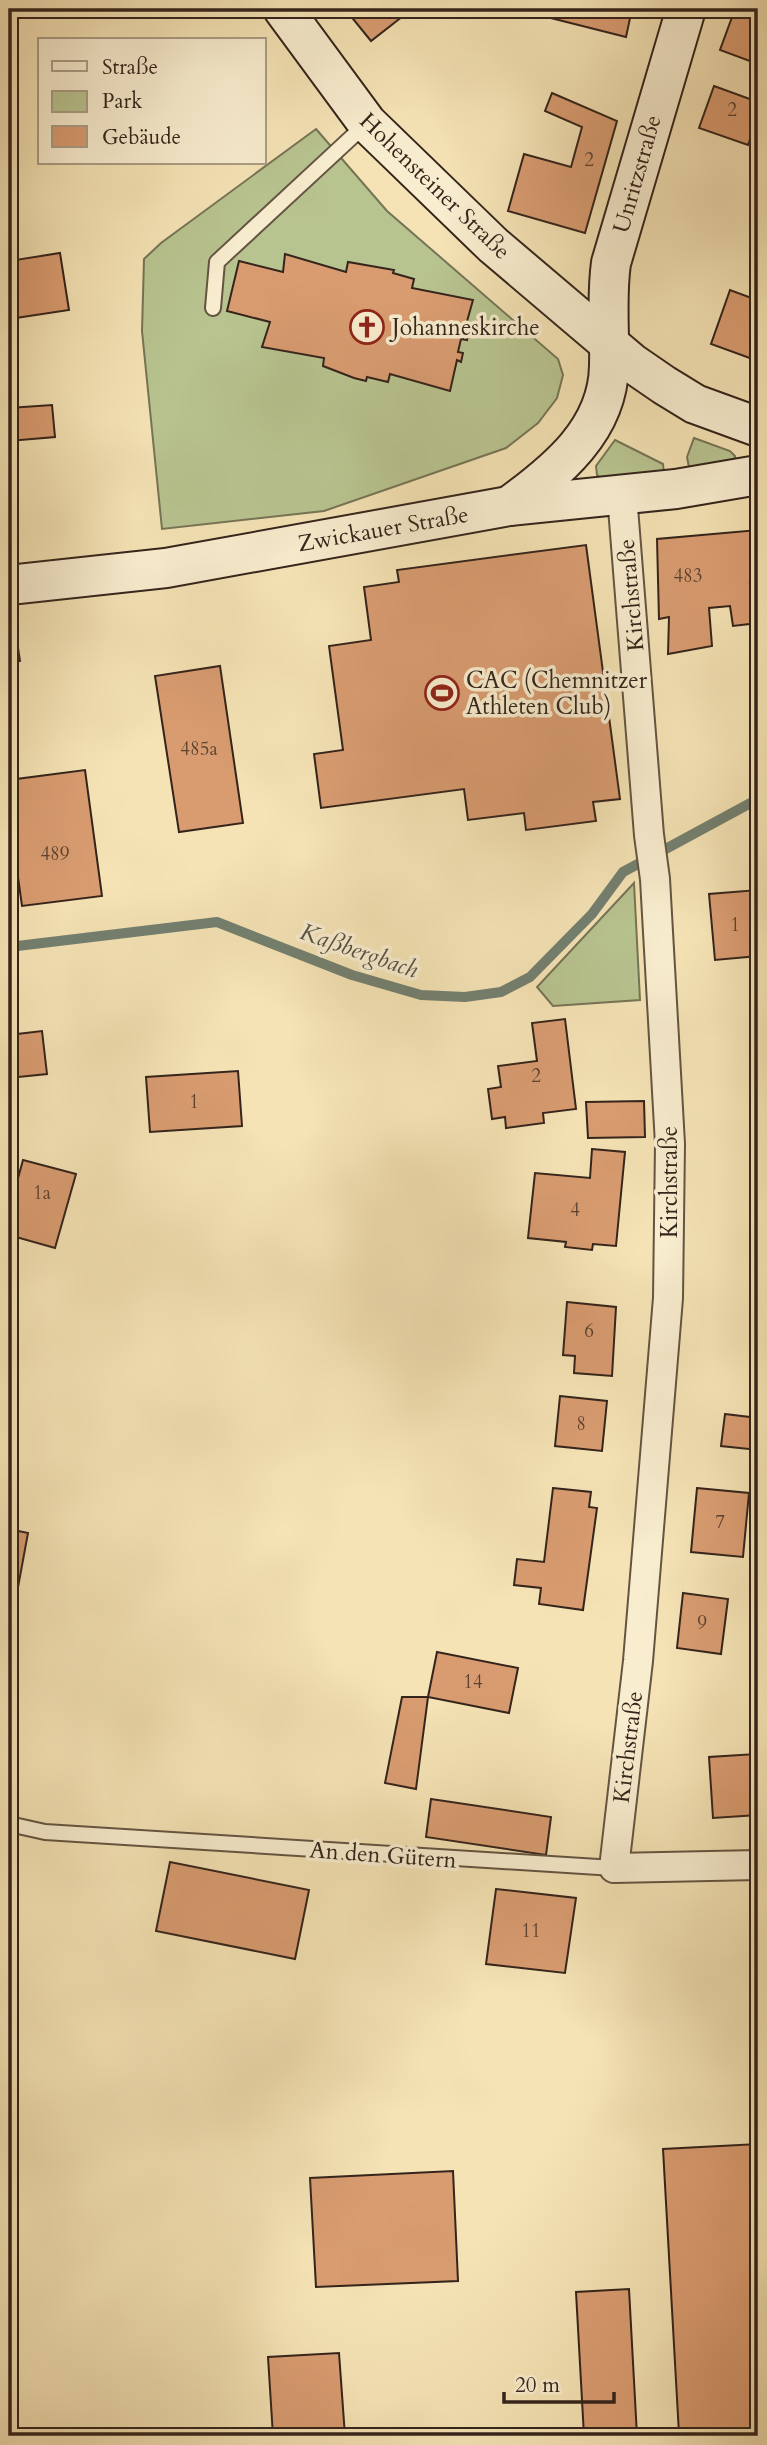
<svg xmlns="http://www.w3.org/2000/svg" width="767" height="2445" viewBox="0 0 767 2445" font-family="Cardo,serif">
<rect width="100%" height="100%" fill="#f5e3b5"/>
<filter id="stains"><feTurbulence type="fractalNoise" baseFrequency=".00286" numOctaves="4"/><feColorMatrix values="0 0 0 0 .2 0 0 0 0 .09 0 0 0 0 .02 0 0 0 .5 -.17"/></filter>
<radialGradient id="worn" r=".72"><stop offset=".6" stop-color="#630" stop-opacity="0"/><stop offset="1" stop-color="#630" stop-opacity=".3"/></radialGradient>
<g fill="#b8c490" stroke="#767456" stroke-width="2">
<polygon points="316,129 387,211 558,359 563,375 557,398 538,423 506,448 324,511 162,529 142,331 144,259 161,243"/>
<polygon points="694,438 730,451 735,456 734,464 690,473 687,457"/>
<polygon points="615,440 663,464 664,474 605,481 597,475 596,466"/>
<polygon points="634,883 640,1000 553,1006 537,987"/>
</g>
<g fill="none" stroke-linecap="round" stroke-linejoin="round">
<polyline stroke="#738070" stroke-width="10" points="9,947 217,922 352,975 421,995 465,997 501,992 530,977 592,914 623,872 758,799"/>
</g>
<g fill="#d99c71" stroke="#34241b" stroke-width="2">
<polygon points="345,9 412,9 371,41"/>
<polygon points="515,9 632,9 626,37"/>
<polygon points="735,9 758,9 758,64 720,50"/>
<polygon points="714,86 758,102 758,118 748,145 699,128"/>
<polygon points="552,93 617,121 585,233 508,211 524,154 571,167 582,127 545,111"/>
<polygon points="60,253 69,310 9,319 9,261"/>
<polygon points="285,254 346,272 348,262 394,270 393,273 414,279 412,288 473,300 464,332 468,333 467,340 461,339 458,352 463,353 461,362 457,360 450,391 390,374 388,382 367,377 366,381 354,378 323,366 324,358 262,347 270,322 227,311 239,261 283,272"/>
<polygon points="758,288 758,361 711,344 730,290 754,299"/>
<polygon points="52,405 55,437 9,441 9,408"/>
<polygon points="758,530 758,573 750,582 758,586 758,623 733,626 730,606 709,608 712,646 668,654 669,617 659,619 657,539"/>
<polygon points="586,545 620,799 593,802 596,821 526,830 524,813 468,820 464,789 321,808 314,754 343,750 329,646 371,640 364,587 399,582 397,570"/>
<polygon points="12,609 20,661 9,663 9,610"/>
<polygon points="220,666 243,823 179,832 155,676"/>
<polygon points="85,770 102,896 22,906 9,813 9,780"/>
<polygon points="758,890 758,956 715,960 709,894"/>
<polygon points="565,1019 576,1109 543,1113 544,1123 506,1128 505,1117 492,1119 488,1089 501,1087 498,1066 537,1061 532,1023"/>
<polygon points="42,1031 47,1074 9,1078 9,1035"/>
<polygon points="238,1071 242,1126 150,1132 146,1077"/>
<polygon points="644,1101 645,1137 588,1138 586,1102"/>
<polygon points="592,1149 625,1152 616,1246 593,1244 592,1250 565,1247 566,1242 528,1238 535,1173 590,1178"/>
<polygon points="23,1160 76,1174 55,1248 9,1235 9,1211"/>
<polygon points="567,1302 616,1307 612,1376 574,1373 575,1356 563,1355"/>
<polygon points="560,1396 607,1401 602,1451 555,1446"/>
<polygon points="725,1414 758,1418 758,1450 721,1446"/>
<polygon points="553,1488 591,1492 589,1507 597,1508 583,1610 539,1604 541,1588 514,1585 517,1559 544,1562"/>
<polygon points="697,1488 749,1493 743,1557 691,1552"/>
<polygon points="9,1529 28,1533 9,1636"/>
<polygon points="683,1593 728,1599 721,1654 677,1648"/>
<polygon points="437,1652 518,1668 509,1713 428,1697"/>
<polygon points="402,1697 428,1697 416,1789 385,1783"/>
<polygon points="756,1754 758,1815 713,1818 709,1757"/>
<polygon points="431,1799 551,1817 546,1855 426,1837"/>
<polygon points="170,1862 309,1890 295,1959 156,1931"/>
<polygon points="496,1889 576,1898 565,1973 486,1964"/>
<polygon points="758,2144 758,2429 679,2434 663,2149"/>
<polygon points="453,2171 458,2281 316,2287 310,2178"/>
<polygon points="629,2289 637,2436 584,2436 576,2292"/>
<polygon points="339,2353 345,2436 273,2436 268,2357"/>
</g>
<g fill="none" stroke-linecap="round" stroke-linejoin="round">
<g stroke="#645442" stroke-width="18">
<g id="lane">
<polyline points="213,308 217,262 367,123"/>
<polyline points="9,1824 45,1832 614,1868"/>
</g>
</g>
<g stroke="#645442" stroke-width="32">
<polyline id="street" points="622,495 649,835 655,879 670,1144 668,1298 638,1661 614,1868 758,1865"/>
</g>
<g stroke="#34241b" stroke-width="42">
<g id="secondary">
<polyline points="283,9 367,123 493,245 632,363 664,385 695,404 758,427"/>
<path d="M509 506C557 471 608 430 609 366 610 331 606 298 611 263L686 9"/>
<polyline points="9,585 166,568 509,506 676,489 758,475"/>
</g>
</g>
<use href="#lane" stroke="#f8edcf" stroke-width="14"/>
<use href="#street" stroke="#f8edcf" stroke-width="28"/>
<use href="#secondary" stroke="#f8edcf" stroke-width="38"/>
</g>
<defs>
<g id="church-ring" transform="scale(1.75)"><circle r="9.5" fill="#f8edcf" stroke="#8f2418" stroke-width="1.5"/><path d="M-1.2-6h2.4v3.5h3.3v2.4h-3.3V6h-2.4V-.1h-3.3v-2.4h3.3Z" fill="#8f2418"/></g>
<g id="stadium-ring" transform="scale(1.75)"><circle r="9.5" fill="#f8edcf" stroke="#8f2418" stroke-width="1.5"/><path d="M0-5a6.5 5 0 1 0 0 10a6.5 5 0 1 0 0-10ZM-3.5-1.8h7v3.6h-7Z" fill="#8f2418"/></g>
</defs>
<g fill-rule="evenodd">
<use href="#church-ring" x="367" y="327"/>
<use href="#stadium-ring" x="442" y="693"/>
</g>
<g text-anchor="middle" dominant-baseline="central" stroke-width="7" stroke-linejoin="round" paint-order="stroke">
<g font-size="19" fill="#5d4230">
<text x="732" y="110">2</text>
<text x="589" y="160">2</text>
<text x="688" y="576">483</text>
<text x="199" y="749">485a</text>
<text x="55" y="854">489</text>
<text x="735" y="925">1</text>
<text x="536" y="1076">2</text>
<text x="194" y="1102">1</text>
<text x="42" y="1193">1a</text>
<text x="575" y="1210">4</text>
<text x="589" y="1331">6</text>
<text x="581" y="1424">8</text>
<text x="720" y="1522">7</text>
<text x="702" y="1623">9</text>
<text x="473" y="1682">14</text>
<text x="531" y="1931">11</text>
</g>
<g font-size="23" fill="#34241b" stroke="#f8edcf">
<text transform="translate(637 174) rotate(-74)">Unritzstraße</text>
<text transform="translate(435 186) rotate(44)">Hohensteiner Straße</text>
<text transform="translate(383 529) rotate(-10)">Zwickauer Straße</text>
<text transform="translate(631 595) rotate(-95)">Kirchstraße</text>
<text transform="translate(669 1182) rotate(-90)">Kirchstraße</text>
<text transform="translate(628 1747) rotate(-83)">Kirchstraße</text>
<text transform="translate(383 1855) rotate(4)">An den Gütern</text>
</g>
<g font-size="23" fill="#34241b" stroke="#f8edcf" text-anchor="start">
<text x="392" y="327">Johanneskirche</text>
<text x="466" y="680">CAC (Chemnitzer<tspan x="466" dy="26">Athleten Club)</tspan></text>
</g>
<g font-size="24" font-style="italic" fill="#545246" stroke="#f8edcf">
<text transform="translate(359 951) rotate(19)">Kaßbergbach</text>
</g>
</g>
<rect width="767" height="2445" fill="none" stroke="#f5e3b5" stroke-width="35"/>
<rect x="10" y="10" width="746" height="2424" fill="none" stroke="#34241b" stroke-width="3.5"/>
<rect x="18" y="18" width="732" height="2410" fill="none" stroke="#34241b" stroke-width="2"/>
<rect x="38" y="38" width="228" height="126" fill="#f8edcf" stroke="#aa9d87" stroke-width="2"/>
<rect x="52" y="61" width="35" height="10" fill="#f8edcf" stroke="#aa9d87" stroke-width="2"/>
<text x="102" y="74" font-size="21" fill="#34241b">Straße</text>
<rect x="52" y="91" width="35" height="21" fill="#b8c490" stroke="#aa9d87" stroke-width="2"/>
<text x="102" y="108" font-size="21" fill="#34241b">Park</text>
<rect x="52" y="126" width="35" height="21" fill="#d99c71" stroke="#aa9d87" stroke-width="2"/>
<text x="102" y="144" font-size="21" fill="#34241b">Gebäude</text>
<path d="M504 2392v10h110v-10" fill="none" stroke="#34241b" stroke-width="3.5"/>
<text x="515" y="2392" font-size="21" fill="#34241b" stroke="#f8edcf" stroke-width="5" paint-order="stroke">20 m</text>
<rect width="100%" height="100%" filter="url(#stains)"/>
<rect width="100%" height="100%" fill="url(#worn)"/>
</svg>
